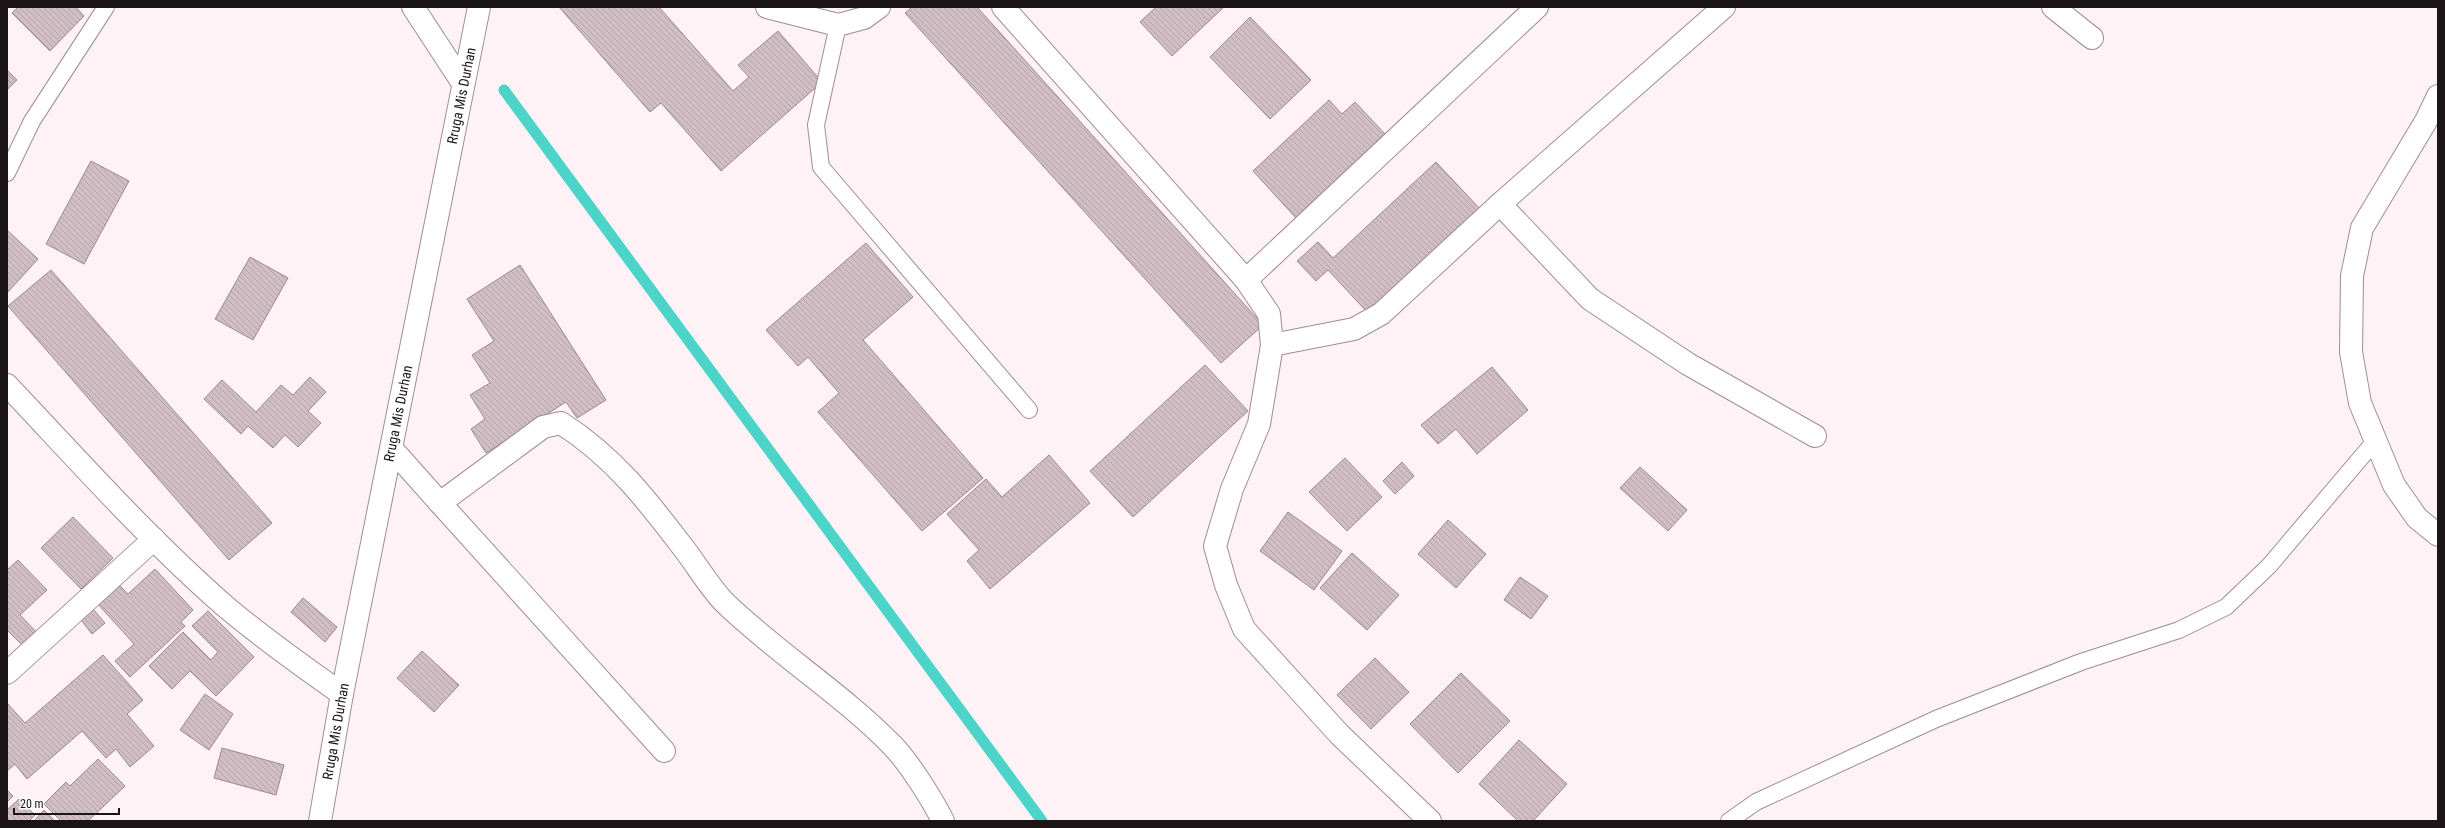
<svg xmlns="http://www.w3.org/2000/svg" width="2445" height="828" viewBox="0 0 2445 828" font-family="'Roboto Condensed',sans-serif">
<defs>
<pattern id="building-back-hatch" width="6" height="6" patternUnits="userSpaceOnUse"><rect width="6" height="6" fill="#d1bec4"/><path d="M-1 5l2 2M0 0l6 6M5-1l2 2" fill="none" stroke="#b3a2a8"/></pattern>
</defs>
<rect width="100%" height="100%" fill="#fff2f7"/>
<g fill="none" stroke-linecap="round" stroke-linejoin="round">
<polyline stroke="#4cd4c9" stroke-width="11" points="504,90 1042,821"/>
</g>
<g fill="url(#building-back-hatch)" stroke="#9c898f">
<polygon points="18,7 76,7 84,16 50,51 12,13"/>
<polygon points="559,7 659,7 733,91 749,77 738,65 778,31 822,82 721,171 661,103 650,112"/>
<polygon points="912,7 977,7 1263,325 1221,363 905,13"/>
<polygon points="1156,7 1224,7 1172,56 1140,22"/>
<polygon points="1250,17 1311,80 1270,119 1210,57"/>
<polygon points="7,70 17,80 7,90"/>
<polygon points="1329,100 1342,114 1355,102 1385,134 1296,218 1253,171"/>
<polygon points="91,161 129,181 84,264 46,244"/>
<polygon points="1436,162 1480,209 1369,314 1328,270 1316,281 1297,261 1318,242 1333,258"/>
<polygon points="7,230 38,259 7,293"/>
<polygon points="866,243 913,297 863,340 983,478 922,531 818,412 839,393 808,357 798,366 766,330"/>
<polygon points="250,257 288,278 253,340 215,319"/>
<polygon points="520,265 606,400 577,418 566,402 486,453 471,429 485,419 470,395 490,383 472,355 494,341 467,299"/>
<polygon points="51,270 272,523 229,560 8,306"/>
<polygon points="1205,365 1248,411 1133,517 1090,471"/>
<polygon points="1492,367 1528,410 1477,454 1456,429 1438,444 1421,425"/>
<polygon points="310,377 326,392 308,411 321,423 298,447 285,435 273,448 248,426 241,434 204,399 222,380 256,412 281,385 293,395"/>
<polygon points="1049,455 1090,503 990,589 967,561 979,550 947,514 986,479 1002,497"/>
<polygon points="1345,458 1382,497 1347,531 1309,492"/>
<polygon points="1402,462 1414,476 1395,494 1383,481"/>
<polygon points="1640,467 1687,510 1668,531 1620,488"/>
<polygon points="1288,512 1342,551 1314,590 1260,551"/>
<polygon points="73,517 113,558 81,589 41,548"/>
<polygon points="1448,520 1486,554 1456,588 1418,554"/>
<polygon points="1352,553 1399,595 1367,630 1320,588"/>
<polygon points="18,560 47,590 20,615 42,638 28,651 7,630 7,570"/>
<polygon points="155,569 193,610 181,622 185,626 130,677 115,661 134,644 97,603 118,584 128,594"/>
<polygon points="1520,577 1548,596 1531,619 1504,600"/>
<polygon points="303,598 337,627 325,642 291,612"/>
<polygon points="92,608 105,623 92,634 79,617"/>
<polygon points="208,611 254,657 216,696 190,671 172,689 149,666 183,632 211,660 218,652 192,626"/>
<polygon points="422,651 459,685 434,712 397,678"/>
<polygon points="103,655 143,700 127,714 154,746 130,767 116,749 106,758 82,731 27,779 15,764 7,771 7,703 25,723"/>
<polygon points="1375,658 1409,692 1371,729 1337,695"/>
<polygon points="1461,673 1510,721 1458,773 1410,724"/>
<polygon points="205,694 233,714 209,750 180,730"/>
<polygon points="1519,740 1567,784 1533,821 1518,821 1479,784"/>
<polygon points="222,748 284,765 276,795 214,778"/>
<polygon points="98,759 125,786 88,821 61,821 44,804 66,782 70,786"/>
<polygon points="7,790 13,796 7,802"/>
<polygon points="19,799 35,815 29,821 7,821 7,810"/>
<polygon points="44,810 55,821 34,821"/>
</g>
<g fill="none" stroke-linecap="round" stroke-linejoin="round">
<g stroke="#9f8c93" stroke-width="18">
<g id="service">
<polyline points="838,25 816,125 821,167 1029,410"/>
<polyline points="7,173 32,121 106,7"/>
<polyline points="1729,821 1756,802 1936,719 2081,662 2179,630 2226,607 2269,566 2375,441"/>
</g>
</g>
<g stroke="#9f8c93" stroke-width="24">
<polyline id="pedestrian" points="7,673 154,539"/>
</g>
<g stroke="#9f8c93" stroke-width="24">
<g id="minor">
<polyline points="767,7 838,25 864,18 879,7"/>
<polyline points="1003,7 1246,280 1269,314 1272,345 1259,424 1232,489 1215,546 1226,585 1244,629 1339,734 1430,821"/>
<polyline points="2053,7 2092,38"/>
<polyline points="2438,96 2426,121 2362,228 2352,276 2351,352 2360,403 2394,485 2417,518 2438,535"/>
<polyline points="1500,204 1590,299 1688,364 1815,436"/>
<polyline points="1246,280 1537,7"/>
<polyline points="1272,345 1354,329 1381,314 1500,204 1724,7"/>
<path d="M7 385C78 460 148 539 226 607 263 638 302 666 342 694"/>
<path d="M392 449 440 503 543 427 561 423C614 457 647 500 685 550 698 567 710 588 725 603 778 654 841 693 893 746 910 764 932 799 943 821"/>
<polyline points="440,503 664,751"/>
</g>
</g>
<g stroke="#9f8c93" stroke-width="24">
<g id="tertiary">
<polyline points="413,7 462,82"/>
<path id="s1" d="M320 821 342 694 479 7"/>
</g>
</g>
<use href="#service" stroke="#fff" stroke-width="16"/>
<use href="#pedestrian" stroke="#fff" stroke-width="22"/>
<use href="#minor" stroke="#fff" stroke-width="22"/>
<use href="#tertiary" stroke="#fff" stroke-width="22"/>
</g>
<g text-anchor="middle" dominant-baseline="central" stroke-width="4" stroke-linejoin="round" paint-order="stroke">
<g font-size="14" fill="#1b1517" stroke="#fff">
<text stroke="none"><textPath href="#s1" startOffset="739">Rruga Mis Durhan</textPath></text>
<text stroke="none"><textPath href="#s1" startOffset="415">Rruga Mis Durhan</textPath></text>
<text stroke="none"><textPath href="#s1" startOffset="91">Rruga Mis Durhan</textPath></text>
</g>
</g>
<rect width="2445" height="828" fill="none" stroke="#1b1517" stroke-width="16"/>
<path d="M14 808v6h105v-6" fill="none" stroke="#1b1517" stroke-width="2"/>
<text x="20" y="808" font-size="12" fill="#1b1517" stroke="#ffffff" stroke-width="3" paint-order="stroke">20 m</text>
</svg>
